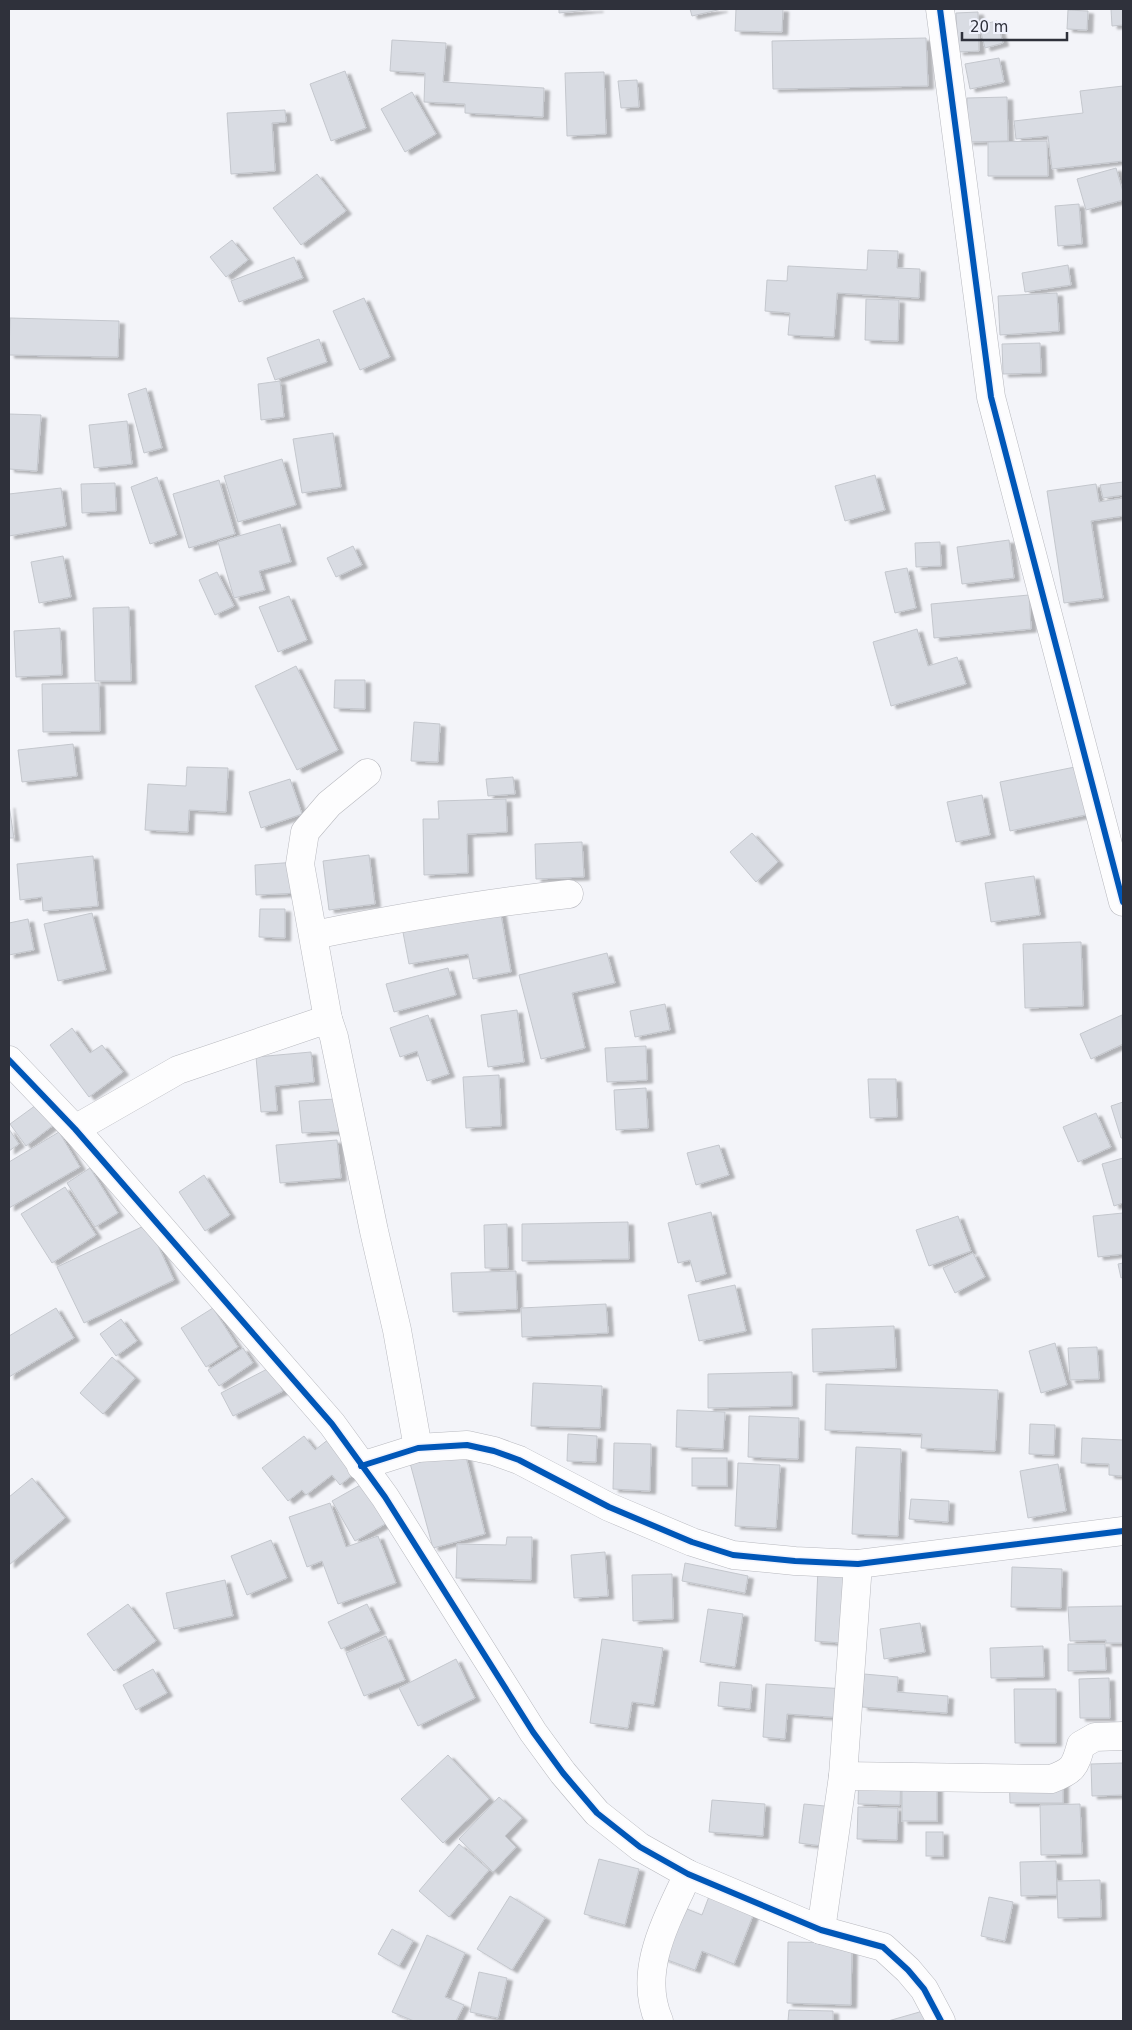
<svg xmlns="http://www.w3.org/2000/svg" width="1132" height="2030" viewBox="0 0 1132 2030" font-family="'DejaVu Sans',sans-serif">
<defs>
<filter id="shadow"><feDropShadow dx="5.5" dy="3" stdDeviation="1" flood-color="#0004"/></filter>
</defs>
<rect width="100%" height="100%" fill="#f3f4f9"/>
<g fill="#d9dce3" stroke="#c4c7cd" filter="url(#shadow)">
<polygon points="559,9 598,9 559,13"/>
<polygon points="690,9 722,9 692,16"/>
<polygon points="736,9 783,9 782,32 735,31"/>
<polygon points="1111,9 1123,9 1123,25 1112,26"/>
<polygon points="1068,10 1088,11 1087,30 1067,29"/>
<polygon points="978,12 979,51 958,52 956,13"/>
<polygon points="997,21 1003,43 985,48 979,25"/>
<polygon points="926,38 928,86 773,89 772,41"/>
<polygon points="392,40 446,43 443,82 544,88 543,117 465,113 465,104 424,102 425,73 390,71"/>
<polygon points="999,58 1004,82 970,89 965,64"/>
<polygon points="345,71 366,128 331,141 310,84"/>
<polygon points="604,72 606,134 567,136 565,73"/>
<polygon points="637,80 639,107 621,108 618,81"/>
<polygon points="1123,86 1123,161 1052,169 1048,136 1016,139 1014,121 1083,113 1080,91"/>
<polygon points="412,92 436,134 405,152 381,109"/>
<polygon points="1007,97 1008,141 968,142 967,98"/>
<polygon points="285,110 286,122 272,123 275,171 231,174 227,113"/>
<polygon points="1047,141 1048,176 988,176 988,142"/>
<polygon points="1116,168 1123,192 1123,200 1086,210 1077,179"/>
<polygon points="317,174 346,211 301,245 273,208"/>
<polygon points="1079,204 1082,244 1058,246 1055,206"/>
<polygon points="232,240 248,260 226,277 210,257"/>
<polygon points="868,250 898,251 897,268 920,269 919,298 837,293 834,337 788,335 790,313 765,311 767,280 787,281 788,266 867,270"/>
<polygon points="294,257 303,278 239,302 231,281"/>
<polygon points="1068,265 1071,285 1025,292 1022,273"/>
<polygon points="1057,293 1059,331 1000,335 998,296"/>
<polygon points="364,298 390,357 360,370 333,311"/>
<polygon points="866,299 899,300 898,341 865,340"/>
<polygon points="10,318 119,321 118,357 9,355"/>
<polygon points="319,339 327,362 275,380 267,358"/>
<polygon points="1040,343 1041,373 1003,374 1002,344"/>
<polygon points="280,381 284,417 261,420 258,384"/>
<polygon points="146,388 162,448 144,453 128,394"/>
<polygon points="9,414 41,415 37,471 9,469"/>
<polygon points="127,421 132,464 94,468 89,425"/>
<polygon points="333,433 341,487 302,493 293,439"/>
<polygon points="282,459 296,505 238,522 224,476"/>
<polygon points="875,475 885,510 845,521 835,486"/>
<polygon points="157,477 177,535 150,544 131,487"/>
<polygon points="219,480 235,534 189,548 173,494"/>
<polygon points="1123,482 1123,495 1103,498 1100,485"/>
<polygon points="115,483 116,511 82,513 81,484"/>
<polygon points="1096,484 1099,502 1123,498 1123,516 1091,521 1103,598 1064,603 1047,491"/>
<polygon points="61,488 66,526 9,536 9,494"/>
<polygon points="280,524 291,562 259,571 265,590 234,598 218,542"/>
<polygon points="1009,540 1014,578 962,584 957,547"/>
<polygon points="940,542 941,566 916,567 915,543"/>
<polygon points="353,546 362,565 336,577 327,558"/>
<polygon points="63,556 71,597 39,603 31,562"/>
<polygon points="907,568 916,608 895,613 885,572"/>
<polygon points="217,572 234,606 215,615 199,580"/>
<polygon points="1029,595 1031,629 934,638 931,604"/>
<polygon points="289,596 307,640 278,652 259,607"/>
<polygon points="129,607 131,681 95,681 93,608"/>
<polygon points="60,628 62,675 16,677 14,631"/>
<polygon points="917,629 928,666 957,657 966,684 891,706 873,642"/>
<polygon points="296,666 338,750 297,770 255,686"/>
<polygon points="335,680 365,680 365,709 334,708"/>
<polygon points="99,683 100,731 43,732 42,684"/>
<polygon points="414,722 440,724 438,762 411,761"/>
<polygon points="73,744 77,776 22,782 18,750"/>
<polygon points="1080,766 1090,814 1010,831 1000,782"/>
<polygon points="187,767 228,768 226,812 189,810 188,832 145,830 148,784 186,786"/>
<polygon points="513,777 515,794 488,796 486,779"/>
<polygon points="290,779 302,814 261,828 249,792"/>
<polygon points="982,795 990,835 956,842 947,802"/>
<polygon points="506,799 507,832 467,834 468,873 424,875 423,819 439,819 438,801"/>
<polygon points="9,805 14,838 9,838"/>
<polygon points="752,833 778,862 756,882 730,852"/>
<polygon points="582,842 584,877 536,879 535,844"/>
<polygon points="369,855 375,904 329,910 323,861"/>
<polygon points="93,856 98,906 43,911 42,897 20,900 17,864"/>
<polygon points="297,862 299,893 256,895 255,865"/>
<polygon points="1034,876 1040,915 991,922 985,883"/>
<polygon points="260,909 285,909 285,938 259,937"/>
<polygon points="500,909 511,972 473,979 468,954 409,964 402,927"/>
<polygon points="92,913 106,970 58,981 44,924"/>
<polygon points="28,919 34,950 9,955 9,923"/>
<polygon points="1081,942 1083,1006 1025,1008 1023,944"/>
<polygon points="607,953 615,983 572,993 585,1048 541,1059 519,975"/>
<polygon points="448,968 456,995 394,1012 386,984"/>
<polygon points="665,1004 670,1030 635,1037 630,1011"/>
<polygon points="517,1010 524,1062 488,1067 481,1015"/>
<polygon points="428,1015 449,1074 427,1081 417,1051 400,1057 390,1028"/>
<polygon points="1122,1015 1123,1044 1091,1059 1080,1034"/>
<polygon points="72,1028 90,1053 102,1045 123,1072 89,1097 50,1045"/>
<polygon points="646,1046 647,1080 607,1082 605,1048"/>
<polygon points="311,1052 314,1082 275,1086 277,1111 261,1112 256,1057"/>
<polygon points="499,1075 501,1126 466,1128 463,1077"/>
<polygon points="868,1079 896,1079 897,1117 870,1118"/>
<polygon points="646,1088 648,1128 616,1130 614,1090"/>
<polygon points="336,1099 339,1131 302,1133 299,1101"/>
<polygon points="43,1100 59,1121 26,1146 10,1124"/>
<polygon points="1123,1102 1123,1138 1121,1138 1111,1106"/>
<polygon points="1096,1113 1111,1147 1078,1162 1063,1127"/>
<polygon points="9,1129 19,1144 9,1151"/>
<polygon points="59,1132 80,1167 9,1208 9,1162"/>
<polygon points="337,1140 341,1178 280,1183 276,1145"/>
<polygon points="719,1145 729,1175 696,1185 687,1153"/>
<polygon points="1123,1158 1123,1203 1114,1206 1102,1164"/>
<polygon points="90,1168 118,1213 95,1227 67,1183"/>
<polygon points="204,1175 230,1215 205,1231 179,1192"/>
<polygon points="65,1187 96,1235 52,1263 21,1214"/>
<polygon points="711,1212 726,1274 696,1282 690,1260 678,1263 668,1223"/>
<polygon points="1123,1213 1123,1254 1098,1257 1093,1216"/>
<polygon points="958,1216 971,1251 929,1266 916,1230"/>
<polygon points="628,1222 629,1259 522,1261 522,1224"/>
<polygon points="148,1224 174,1280 84,1323 57,1267"/>
<polygon points="507,1224 508,1268 485,1268 484,1225"/>
<polygon points="973,1253 985,1277 955,1293 943,1268"/>
<polygon points="1123,1263 1123,1277 1121,1278 1118,1264"/>
<polygon points="516,1271 517,1309 453,1312 451,1273"/>
<polygon points="735,1285 746,1331 699,1341 688,1295"/>
<polygon points="606,1304 608,1333 522,1337 521,1308"/>
<polygon points="56,1308 74,1338 9,1377 9,1336"/>
<polygon points="213,1308 238,1347 206,1367 181,1328"/>
<polygon points="121,1319 137,1341 116,1356 100,1334"/>
<polygon points="894,1326 896,1368 813,1372 812,1329"/>
<polygon points="1055,1343 1067,1385 1041,1393 1029,1351"/>
<polygon points="1097,1347 1099,1379 1070,1380 1068,1348"/>
<polygon points="243,1348 253,1363 219,1386 208,1370"/>
<polygon points="112,1357 135,1378 103,1414 80,1393"/>
<polygon points="271,1367 283,1391 233,1416 221,1393"/>
<polygon points="792,1372 792,1406 708,1408 708,1374"/>
<polygon points="533,1383 602,1386 600,1428 531,1426"/>
<polygon points="826,1384 998,1390 995,1451 921,1448 922,1434 825,1430"/>
<polygon points="677,1410 725,1412 723,1449 676,1447"/>
<polygon points="749,1416 799,1418 798,1459 748,1457"/>
<polygon points="1030,1424 1055,1425 1054,1455 1029,1454"/>
<polygon points="568,1434 597,1436 596,1462 567,1461"/>
<polygon points="334,1435 360,1469 340,1485 332,1475 306,1495 302,1490 288,1501 262,1468 304,1436 315,1450"/>
<polygon points="1082,1438 1123,1440 1123,1476 1109,1475 1109,1464 1081,1463"/>
<polygon points="614,1443 651,1444 650,1491 613,1489"/>
<polygon points="856,1447 901,1449 898,1536 852,1534"/>
<polygon points="464,1449 485,1534 433,1548 410,1463"/>
<rect x="692" y="1458" width="35" height="28"/>
<polygon points="738,1463 780,1465 776,1528 735,1526"/>
<polygon points="1058,1464 1066,1511 1028,1518 1020,1471"/>
<polygon points="32,1478 65,1518 9,1565 9,1497"/>
<polygon points="371,1479 394,1519 355,1541 332,1501"/>
<polygon points="911,1499 949,1501 948,1522 909,1519"/>
<polygon points="330,1503 346,1547 378,1536 396,1583 338,1604 322,1561 307,1567 289,1517"/>
<polygon points="507,1537 532,1537 531,1580 456,1578 457,1544 506,1545"/>
<polygon points="271,1540 287,1578 247,1595 231,1556"/>
<polygon points="605,1552 608,1596 574,1598 571,1555"/>
<polygon points="685,1563 748,1576 745,1593 682,1581"/>
<polygon points="818,1567 858,1569 855,1644 815,1641"/>
<polygon points="1012,1567 1062,1569 1061,1608 1011,1607"/>
<polygon points="672,1574 673,1619 633,1621 632,1575"/>
<polygon points="225,1580 233,1616 174,1629 166,1593"/>
<polygon points="128,1604 156,1641 114,1671 87,1634"/>
<polygon points="367,1604 380,1631 341,1649 328,1622"/>
<polygon points="1123,1606 1123,1643 1106,1643 1106,1640 1070,1641 1068,1607"/>
<polygon points="708,1609 743,1614 735,1667 700,1662"/>
<polygon points="920,1623 925,1652 884,1659 880,1629"/>
<polygon points="386,1636 405,1680 364,1696 346,1653"/>
<polygon points="602,1639 663,1648 654,1705 632,1702 628,1728 590,1723"/>
<polygon points="1068,1644 1105,1644 1106,1670 1068,1671"/>
<polygon points="1043,1646 1044,1677 991,1678 990,1648"/>
<polygon points="456,1659 475,1698 418,1726 399,1688"/>
<polygon points="153,1669 167,1693 136,1710 123,1685"/>
<polygon points="864,1674 898,1677 897,1692 948,1696 947,1713 862,1707"/>
<polygon points="1109,1678 1110,1718 1080,1718 1079,1679"/>
<polygon points="720,1682 752,1685 750,1709 718,1706"/>
<polygon points="766,1684 846,1689 844,1718 787,1714 785,1739 763,1737"/>
<polygon points="1014,1689 1056,1689 1056,1743 1015,1743"/>
<polygon points="448,1755 489,1799 443,1843 401,1799"/>
<polygon points="1123,1763 1123,1795 1092,1796 1091,1764"/>
<polygon points="1063,1768 1063,1803 1010,1803 1009,1769"/>
<polygon points="859,1769 901,1769 900,1805 858,1804"/>
<rect x="902" y="1780" width="35" height="41"/>
<polygon points="499,1797 522,1818 505,1836 516,1847 493,1872 459,1839"/>
<polygon points="712,1800 765,1804 763,1836 709,1832"/>
<polygon points="804,1804 835,1807 830,1847 799,1843"/>
<polygon points="1080,1804 1082,1854 1041,1855 1040,1805"/>
<polygon points="858,1807 898,1808 897,1840 857,1839"/>
<rect x="926" y="1832" width="17" height="24"/>
<polygon points="459,1844 489,1870 449,1917 419,1891"/>
<polygon points="599,1859 639,1869 625,1925 584,1914"/>
<polygon points="1056,1861 1057,1895 1021,1896 1020,1862"/>
<polygon points="1100,1880 1101,1917 1058,1918 1057,1881"/>
<polygon points="711,1891 756,1908 734,1964 702,1951 695,1970 662,1958 682,1907 702,1915"/>
<polygon points="510,1896 545,1918 512,1970 477,1949"/>
<polygon points="989,1897 1013,1902 1005,1941 981,1936"/>
<polygon points="392,1929 413,1941 399,1966 378,1954"/>
<polygon points="427,1935 465,1953 445,1997 464,2005 456,2021 414,2021 392,2012"/>
<polygon points="788,1942 852,1943 851,2005 787,2003"/>
<polygon points="479,1972 507,1978 498,2018 470,2012"/>
<polygon points="930,2009 934,2021 888,2021"/>
<polygon points="789,2010 833,2011 833,2021 788,2021"/>
</g>
<g fill="none" stroke-linecap="round" stroke-linejoin="round">
<g stroke="#b8b9bf" stroke-width="29">
<g id="minor">
<polyline points="940,9 991,397 1123,902"/>
<path d="M314 935C398 918 483 903 569 894"/>
<polyline points="328,1019 300,864 305,832 329,804 367,773"/>
<polyline points="9,1060 75,1129 332,1424 385,1497 533,1732 563,1773 597,1813 640,1847 688,1874 821,1930 883,1947 908,1970 924,1989 941,2021"/>
<polyline points="75,1129 178,1070 328,1019 334,1037 374,1231 397,1330 418,1448"/>
<polyline points="361,1466 418,1448 467,1445 494,1451 519,1460 609,1507 692,1542 733,1555 795,1561 858,1564 1123,1531"/>
<path d="M843 1776 1051 1779C1073 1771 1075 1767 1081 1745L1095 1737 1123 1736"/>
<polyline points="821,1930 843,1776 858,1564"/>
<path d="M659 2021C637 1971 667 1920 688 1874"/>
</g>
</g>
<use href="#minor" stroke="#fdfdfe" stroke-width="28"/>
<g stroke="#f0f2fc" stroke-width="9">
<g id="cycleway">
<polyline points="940,9 991,397 1123,902"/>
<polyline points="9,1060 75,1129 332,1424 385,1497 533,1732 563,1773 597,1813 640,1847 688,1874 821,1930 883,1947 908,1970 924,1989 941,2021"/>
<polyline points="361,1466 418,1448 467,1445 494,1451 519,1460 609,1507 692,1542 733,1555 795,1561 858,1564 1123,1531"/>
</g>
</g>
<use href="#cycleway" stroke="#0057b8" stroke-width="6"/>
</g>
<rect width="1132" height="2030" fill="none" stroke="#2f313b" stroke-width="20"/>
<path d="M962 32v8h105v-8" fill="none" stroke="#2f313b" stroke-width="2.5"/>
<text x="970" y="32" font-size="15" fill="#2f313b" stroke="#f0f2fc" stroke-width="4" paint-order="stroke">20 m</text>
</svg>
